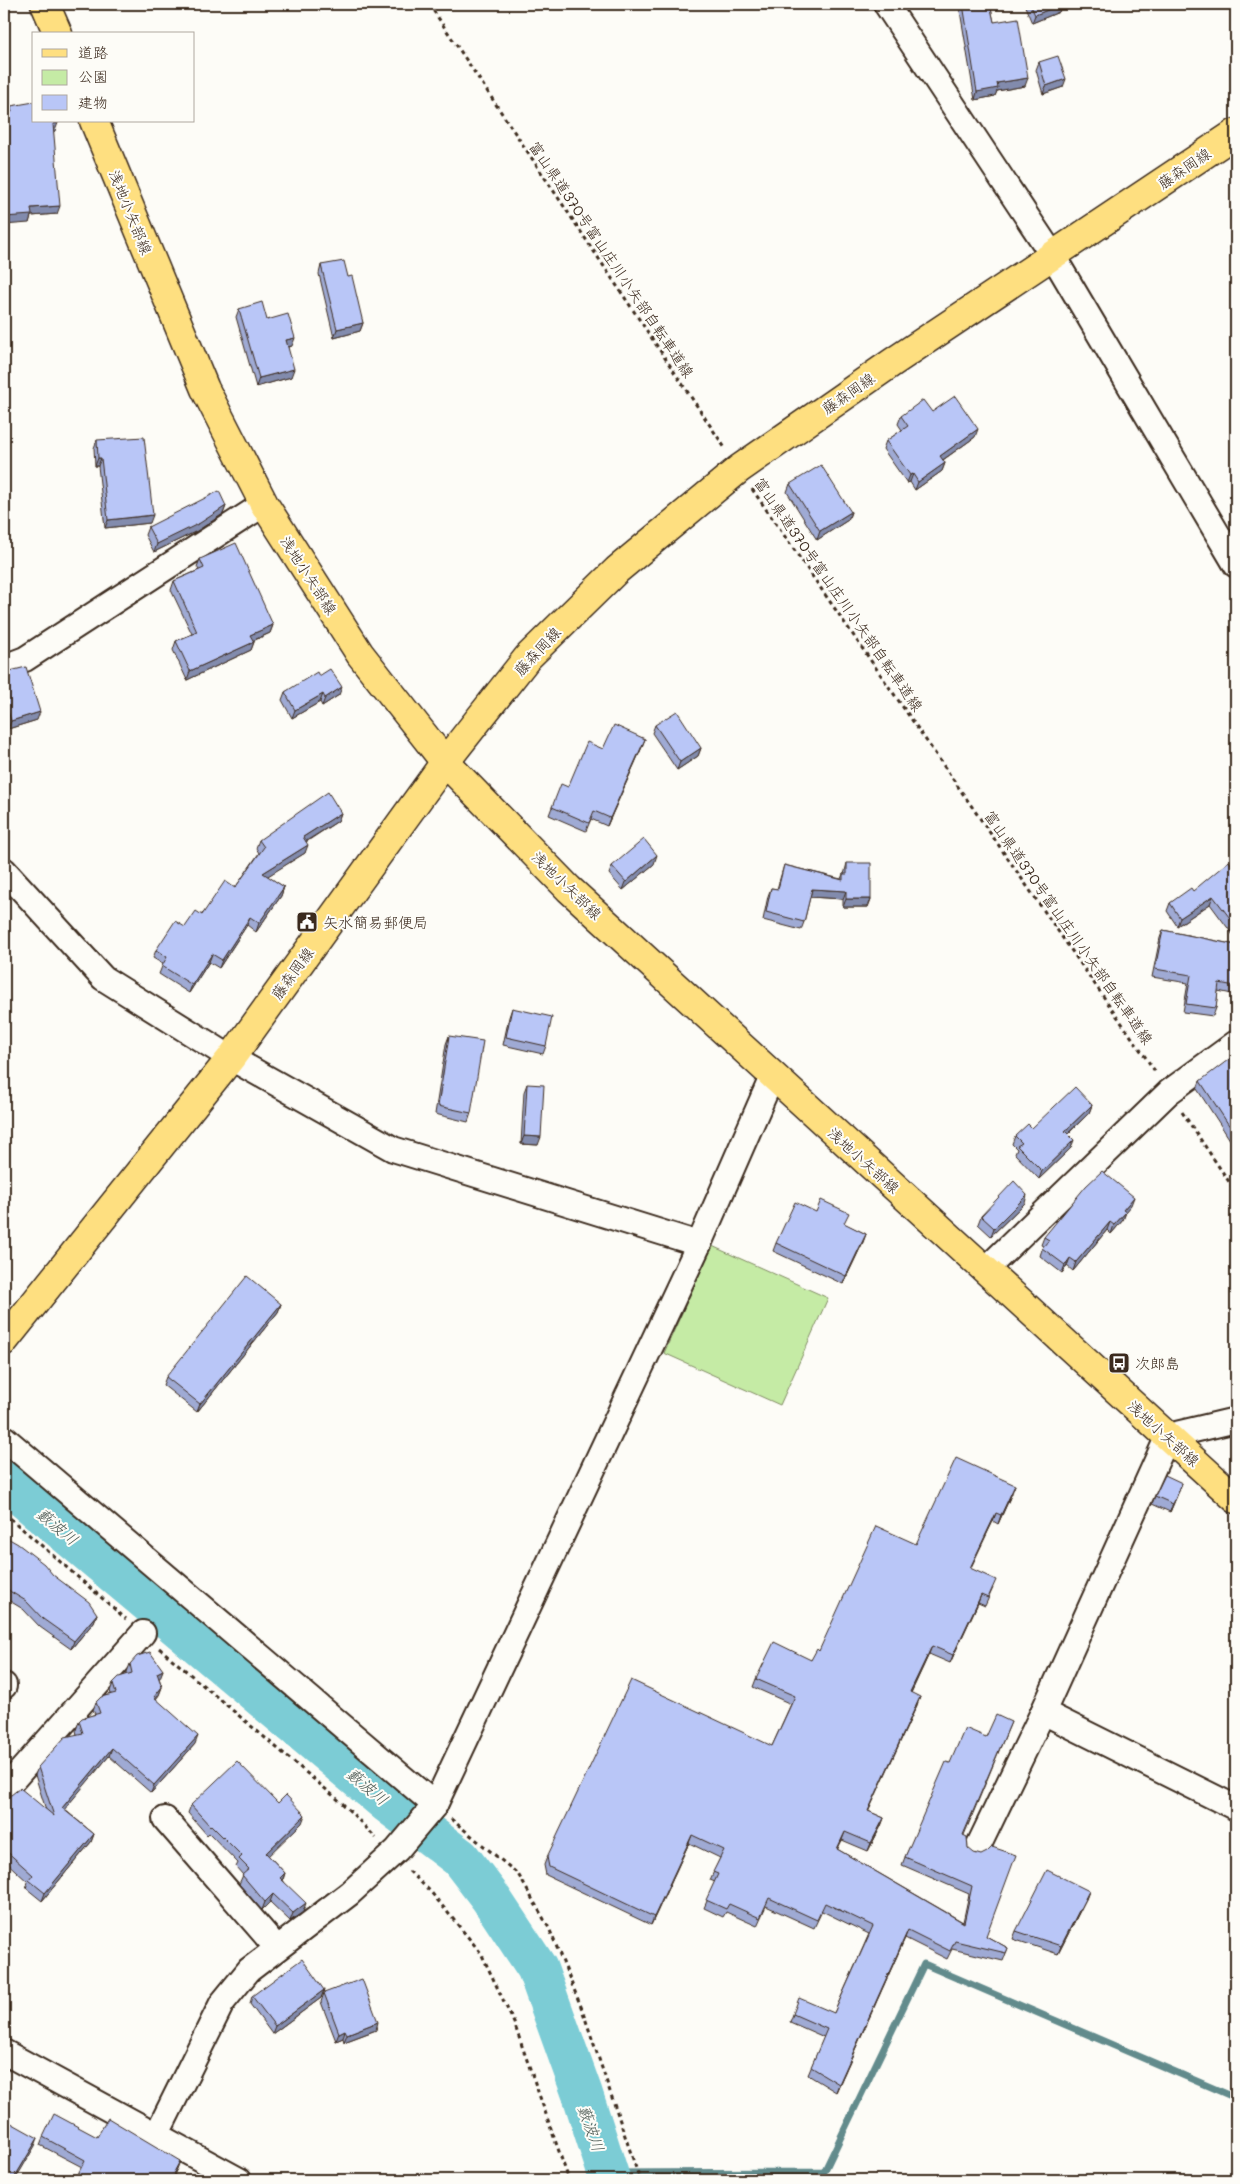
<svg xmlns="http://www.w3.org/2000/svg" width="1240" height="2184" viewBox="0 0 1240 2184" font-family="Mali,'Klee One',sans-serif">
<rect width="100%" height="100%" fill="#fdfcf7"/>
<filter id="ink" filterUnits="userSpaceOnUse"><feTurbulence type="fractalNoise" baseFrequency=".02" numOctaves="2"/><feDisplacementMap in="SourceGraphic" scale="10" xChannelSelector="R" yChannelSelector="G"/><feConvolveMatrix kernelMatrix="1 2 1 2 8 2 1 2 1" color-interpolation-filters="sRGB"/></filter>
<g filter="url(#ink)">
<polygon fill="#c5eba5" stroke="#808a62" points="712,1246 828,1298 780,1405 664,1353"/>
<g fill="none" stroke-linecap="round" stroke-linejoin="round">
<polyline stroke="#628b8c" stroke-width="7" points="607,2173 824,2172 924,1964 1236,2098"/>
<polyline stroke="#7cccd5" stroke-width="41" points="4,1481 389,1804 460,1858 490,1897 537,1968 582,2093 610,2180"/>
<g stroke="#3b2a1e" stroke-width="28">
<g id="minor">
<polyline points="886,4 1053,256 1236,565"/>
<polyline points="4,667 25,659 264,504"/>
<polyline points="4,870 103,978 231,1058 393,1149 699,1244"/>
<polyline points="985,1270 1169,1092 1236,1043"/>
<polyline points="4,1438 435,1805"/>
<polyline points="4,1685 4,1686"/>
<polyline points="1043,1712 1236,1808"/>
<polyline points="4,1790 143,1633"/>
<polyline points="165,1819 277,1948"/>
<polyline points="977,1849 1043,1712 1168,1436 1236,1420"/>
<polyline points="4,2052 239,2180"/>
<polyline points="156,2136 222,2003 249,1970 350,1893 397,1850 435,1805 699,1244 772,1077"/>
</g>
</g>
<g stroke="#3b2a1e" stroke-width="31">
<g id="major">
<polyline points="45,4 58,34"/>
<polyline points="94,121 205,389 264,504 360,654 445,762 569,889 1236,1499"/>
<polyline points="4,1341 231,1058 445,762 528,657 617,570 739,469 893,362 1236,133"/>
</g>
</g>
<g stroke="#3b2a1e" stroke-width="3" stroke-dasharray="4 4" stroke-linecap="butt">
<polyline points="429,4 725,448"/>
<polyline points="752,489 1157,1074"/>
<polyline points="1182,1112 1236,1192"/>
<polyline points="4,1513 126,1619"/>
<polyline points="159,1648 342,1803 376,1838"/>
<polyline points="451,1819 518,1874 549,1928 582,2009 640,2180"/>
<polyline points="409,1871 430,1891 481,1953 514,2023 569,2180"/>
</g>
<use href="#minor" stroke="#fdfcf7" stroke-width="24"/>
<use href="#major" stroke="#fedf80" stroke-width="28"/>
</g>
<g fill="#9faad4" stroke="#3b2a1e">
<polygon points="963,4 990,4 994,22 1025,86 997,91 995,96 975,100 960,11"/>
<polygon points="1024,4 1062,4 1059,12 1032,23"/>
<polygon points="1039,62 1063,87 1043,94 1036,70"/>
<polygon points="11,106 55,131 53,131 57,214 31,216 29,223 8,113"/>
<polygon points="321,265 348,277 363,323 360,331 334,338 319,274"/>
<polygon points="239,309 267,320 292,346 288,347 291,377 256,387 236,317"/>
<polygon points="932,412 975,437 943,460 945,463 942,471 915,490 910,482 907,483 883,449 886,441 902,430 898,424 901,416"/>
<polygon points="97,440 150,523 105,528 98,466 95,466 94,448"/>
<polygon points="790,484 851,512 848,520 817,540 787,492"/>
<polygon points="226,506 223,514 197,531 154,552 145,535 148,527"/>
<polygon points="200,559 273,625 270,633 253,641 254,642 251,650 187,680 173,650 176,641 192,634 171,590 174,581 199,570 197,567"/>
<polygon points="6,672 37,720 8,729 4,714 4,677"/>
<polygon points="319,676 339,695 322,706 320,702 292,718 282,700 285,692"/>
<polygon points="655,725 701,748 698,756 677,770 652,733"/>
<polygon points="642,747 607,826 591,819 586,831 549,815 552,807 568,787 603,749"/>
<polygon points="341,813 338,821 306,842 305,853 267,876 284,887 281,896 256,932 247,925 219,968 209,962 189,993 159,974 163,964 153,958 156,950 235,888 259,853 256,848 259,840"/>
<polygon points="847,863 871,899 868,907 843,907 843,899 810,897 804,922 801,930 763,920 768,896 771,888 777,889 784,865 841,879 843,874 844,874 845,871"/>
<polygon points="654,864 623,890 609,874 612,866"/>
<polygon points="1236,871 1236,939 1210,904 1177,926 1167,911 1170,903"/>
<polygon points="1163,930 1236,945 1236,983 1235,983 1232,994 1218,991 1216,1008 1213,1016 1183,1012 1188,983 1152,977 1160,938"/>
<polygon points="512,1008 546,1046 543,1054 503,1045 509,1017"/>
<polygon points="449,1036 471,1113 468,1122 435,1114 446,1044"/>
<polygon points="1236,1063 1236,1149 1197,1089 1200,1081"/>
<polygon points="527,1084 538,1145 521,1144 524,1092"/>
<polygon points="1092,1105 1089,1113 1068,1134 1071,1148 1039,1179 1015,1154 1017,1149 1012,1144 1015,1136 1032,1128"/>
<polygon points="1025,1203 991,1236 978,1224 981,1216"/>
<polygon points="1131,1205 1125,1211 1126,1212 1123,1220 1111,1234 1107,1230 1073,1271 1067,1266 1062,1273 1040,1256 1043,1246 1041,1245 1044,1237"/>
<polygon points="816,1212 845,1224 866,1234 863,1242 843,1284 773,1251 776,1243"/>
<polygon points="281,1304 278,1312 197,1412 163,1385 166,1377"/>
<polygon points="1179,1491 1170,1512 1152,1504 1155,1496"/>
<polygon points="1012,1493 998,1524 993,1521 970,1568 993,1588 985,1606 978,1603 950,1663 929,1654 911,1693 917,1705 868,1811 884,1818 881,1826 868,1851 842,1840 837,1849 963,1922 969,1894 902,1865 905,1857 950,1763 986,1737 1011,1722 964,1835 968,1848 986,1936 1008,1948 1003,1961 952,1949 947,1959 905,1938 836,2092 808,2075 824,2037 790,2022 793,2014 834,2013 869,1934 822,1911 814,1928 766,1906 757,1926 726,1912 723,1917 704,1908 715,1882 710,1880 720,1858 689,1843 651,1925 546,1875 544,1865 547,1857 772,1746 791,1704 753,1687 756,1679 811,1660 819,1651 916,1544"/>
<polygon points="4,1536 53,1575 97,1614 94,1622 71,1649 40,1627 23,1609 8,1600 4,1596"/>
<polygon points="130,1664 163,1670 159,1678 162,1687 159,1695 156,1699 195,1744 151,1793 109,1756 64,1809 94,1834 91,1842 42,1901 26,1888 28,1882 4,1860 4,1795 46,1810 35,1775 38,1767 77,1735 76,1730 79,1721 95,1714 93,1710 96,1702 111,1694 110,1691 113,1683 127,1674 127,1672"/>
<polygon points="278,1803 302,1823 268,1855 285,1873 283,1880 303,1912 290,1921 270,1902 262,1910 239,1884 243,1875 236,1867 238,1863 209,1833 207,1835 188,1813 191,1805"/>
<polygon points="1089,1891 1086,1899 1058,1954 1013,1939 1016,1931"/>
<polygon points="324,1990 321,1998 272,2034 250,2004 252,1996"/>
<polygon points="324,1993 376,2030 344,2042 343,2038 336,2041 321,2002"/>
<polygon points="43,2137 97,2137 180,2161 174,2175 82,2167 40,2145"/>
</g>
<g fill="#828bad" stroke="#3b2a1e">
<polygon points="1062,4 1059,12 1032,23 1035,15"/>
<polygon points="1028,78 1025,86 997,91 995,96 975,100 977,92 997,83"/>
<polygon points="1066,79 1063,87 1043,94 1046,86"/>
<polygon points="58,123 55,131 50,132 53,124"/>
<polygon points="60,206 57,214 31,216 29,223 4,225 4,217 31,208"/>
<polygon points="363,323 360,331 334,338 337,329"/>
<polygon points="295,338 292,346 283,348 286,340"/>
<polygon points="294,369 291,377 256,387 259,378"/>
<polygon points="978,429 975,437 937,464 940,456"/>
<polygon points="98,458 101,458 98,466 95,466"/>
<polygon points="945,463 942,471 915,490 918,482"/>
<polygon points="913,474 910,482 907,483 910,475"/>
<polygon points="226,506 223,514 197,531 154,552 157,544"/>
<polygon points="851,512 848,520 817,540 820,531"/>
<polygon points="153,515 150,523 105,528 108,520"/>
<polygon points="273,625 270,633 247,643 250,635"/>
<polygon points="254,642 251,650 187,680 190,671"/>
<polygon points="342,687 339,695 322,706 325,698"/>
<polygon points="323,694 320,702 292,718 295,710"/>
<polygon points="40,712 37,720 8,729 11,721"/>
<polygon points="645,739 642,747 607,826 610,818"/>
<polygon points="701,748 698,756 677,770 680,762"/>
<polygon points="341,813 338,821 300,845 303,837"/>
<polygon points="308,845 305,853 260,881 263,873"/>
<polygon points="657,855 654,864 623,890 626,882"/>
<polygon points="284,887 281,896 256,932 259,923"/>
<polygon points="812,889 846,891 843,899 810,897"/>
<polygon points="1213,896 1210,904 1177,926 1180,918"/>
<polygon points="846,899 871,899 868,907 843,907"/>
<polygon points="250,917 247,925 219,968 222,960"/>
<polygon points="212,954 209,962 189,993 192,985"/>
<polygon points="1092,1105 1089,1113 1062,1139 1065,1131"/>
<polygon points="524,1136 541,1137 538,1145 521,1144"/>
<polygon points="1074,1140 1071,1148 1039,1179 1042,1171"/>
<polygon points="1027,1195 1025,1203 991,1236 994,1228"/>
<polygon points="1134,1197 1131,1205 1120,1218 1123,1210"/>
<polygon points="1126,1212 1123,1220 1111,1234 1114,1225"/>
<polygon points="1110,1222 1107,1230 1073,1271 1076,1262"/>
<polygon points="866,1234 863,1242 843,1284 846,1276"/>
<polygon points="1070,1258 1067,1266 1062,1273 1065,1265"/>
<polygon points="281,1304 278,1312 197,1412 200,1404"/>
<polygon points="1182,1483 1179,1491 1170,1512 1173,1504"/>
<polygon points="1015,1485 1012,1493 998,1524 1001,1515"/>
<polygon points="996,1513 993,1521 967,1576 970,1568"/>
<polygon points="981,1595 978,1603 950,1663 953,1655"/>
<polygon points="97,1614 94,1622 71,1649 74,1641"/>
<polygon points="932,1646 929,1654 907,1701 910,1692"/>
<polygon points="163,1670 160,1678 154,1681 157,1673"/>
<polygon points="162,1687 159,1695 151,1705 154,1697"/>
<polygon points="920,1697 917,1705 865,1819 868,1811"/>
<polygon points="198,1736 195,1744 151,1793 154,1785"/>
<polygon points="112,1748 109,1756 59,1816 62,1808"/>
<polygon points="305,1815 302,1823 263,1861 266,1853"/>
<polygon points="884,1818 881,1826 868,1851 871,1843"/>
<polygon points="845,1832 842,1840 834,1857 837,1849"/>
<polygon points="94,1834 91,1842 42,1901 45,1893"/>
<polygon points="692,1835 689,1843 651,1925 654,1917"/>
<polygon points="285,1873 282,1881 280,1878"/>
<polygon points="1089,1891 1086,1899 1058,1954 1061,1946"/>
<polygon points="273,1894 270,1902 262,1910 265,1902"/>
<polygon points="306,1903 303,1912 290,1921 293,1913"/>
<polygon points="908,1930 905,1938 836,2092 839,2084"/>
<polygon points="324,1990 321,1998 272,2034 275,2026"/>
<polygon points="378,2022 376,2030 344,2042 347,2034"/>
<polygon points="345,2030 343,2038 336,2041 339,2033"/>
<polygon points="38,2138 35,2146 15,2180 13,2180"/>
<polygon points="180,2161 177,2169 171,2180 173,2174"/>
</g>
<g fill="#b9c6f7" stroke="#3b2a1e">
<polygon points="963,4 990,4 994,22 1018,18 1028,78 997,83 998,88 977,92"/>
<polygon points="1030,4 1062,4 1035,15"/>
<polygon points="1058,56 1066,79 1046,86 1039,62"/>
<polygon points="34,102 34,121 58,121 58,123 53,124 60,206 31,208 32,215 4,217 4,114 12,112 11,106"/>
<polygon points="344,261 348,277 352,276 363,323 337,329 321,265"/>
<polygon points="262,302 267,320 288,314 295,338 286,340 294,369 259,378 239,309"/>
<polygon points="955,396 978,429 940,456 945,463 918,482 913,474 910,475 886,441 908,426 901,416 923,400 932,412"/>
<polygon points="144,437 153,515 108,520 101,458 98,458 97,440"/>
<polygon points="821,465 851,512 820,531 790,484"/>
<polygon points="219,491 226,506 200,523 157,544 148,527"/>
<polygon points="236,543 273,625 250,635 254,642 190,671 176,641 197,632 174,581 204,568 200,559"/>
<polygon points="26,667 40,712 11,721 4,697 4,683 8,682 6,672"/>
<polygon points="330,669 342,687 325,698 323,694 295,710 285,692 317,672 319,676"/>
<polygon points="677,711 701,748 680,762 655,725"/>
<polygon points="614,725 645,739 610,818 594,811 589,823 552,807 561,784 568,787 587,742 603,749"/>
<polygon points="328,792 341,813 303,837 308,845 263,873 284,887 259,923 250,917 222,960 212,954 192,985 162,966 167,957 156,950 175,921 185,927 196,911 202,915 225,881 235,888 264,847 259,840"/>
<polygon points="644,839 657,855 626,882 612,866"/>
<polygon points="1229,861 1236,871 1236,926 1213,896 1180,918 1170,903 1191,888 1193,891"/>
<polygon points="847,863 871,863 871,899 846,899 846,891 812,889 804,922 766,912 771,888 778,889 784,865 843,880 843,874 847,874"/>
<polygon points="1163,930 1236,945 1236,977 1235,986 1219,983 1216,1008 1186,1004 1191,975 1155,969"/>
<polygon points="512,1008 552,1017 546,1046 506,1037"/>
<polygon points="449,1036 483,1041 471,1113 438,1106"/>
<polygon points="1232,1057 1236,1063 1236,1136 1200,1081"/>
<polygon points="527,1084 544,1085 541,1137 524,1136"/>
<polygon points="1075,1087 1092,1105 1065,1131 1074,1140 1042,1171 1017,1146 1022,1143 1015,1136 1028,1124 1032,1128"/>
<polygon points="1102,1171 1134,1197 1123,1210 1126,1212 1114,1225 1110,1222 1076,1262 1070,1258 1065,1265 1042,1248 1049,1240 1044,1237 1086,1186"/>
<polygon points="1014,1181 1027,1195 994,1228 981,1216"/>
<polygon points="821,1200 849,1213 844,1223 866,1234 846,1276 776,1243 795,1202 816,1212"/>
<polygon points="247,1276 281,1304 200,1404 166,1377"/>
<polygon points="956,1458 1015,1485 1001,1515 996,1513 970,1568 996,1580 988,1598 981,1595 953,1655 932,1646 910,1692 920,1697 868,1811 884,1818 871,1843 845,1832 837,1849 964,1923 972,1886 905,1857 946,1762 950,1763 965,1728 986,1737 996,1715 1011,1722 963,1835 967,1837 968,1848 974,1853 981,1855 987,1852 992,1847 1016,1855 986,1936 1008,1948 1006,1953 955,1941 950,1951 908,1930 839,2084 811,2067 827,2029 793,2014 799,1998 834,2013 873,1926 825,1903 817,1920 769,1898 760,1918 729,1904 726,1909 706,1900 718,1874 713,1872 724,1850 692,1835 654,1917 549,1867 547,1857 631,1680 772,1746 795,1696 756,1679 774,1642 811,1660 817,1649 819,1651 876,1526 916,1544"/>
<polygon points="1165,1475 1182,1483 1173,1504 1155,1496"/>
<polygon points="4,1536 18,1544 44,1564 53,1575 89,1602 97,1614 74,1641 43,1619 26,1601 11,1592 4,1586"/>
<polygon points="150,1652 163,1670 157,1673 162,1687 154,1697 198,1736 154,1785 112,1748 62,1808 94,1834 45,1893 29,1880 33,1875 4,1849 4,1795 11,1795 20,1788 54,1816 38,1767 65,1737 83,1733 79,1721 82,1718 100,1713 96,1702 101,1697 116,1693 113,1683 119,1677 132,1673 130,1664 137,1656"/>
<polygon points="237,1761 278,1803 286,1795 305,1815 266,1853 285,1873 280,1878 306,1903 293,1913 273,1894 265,1902 242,1875 249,1869 239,1859 242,1856 211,1825 210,1826 191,1805"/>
<polygon points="1047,1870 1089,1891 1061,1946 1016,1931"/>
<polygon points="302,1959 324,1990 275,2026 252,1996"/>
<polygon points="362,1979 378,2022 347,2034 345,2030 339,2033 324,1993"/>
<polygon points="4,2068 8,2070 4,2078"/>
<polygon points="54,2114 97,2137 108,2118 180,2161 173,2174 184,2180 75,2180 85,2160 43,2137"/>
<polygon points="4,2119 38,2138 13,2180 4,2180"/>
</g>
</g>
<defs>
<g id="civic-square" transform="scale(1.125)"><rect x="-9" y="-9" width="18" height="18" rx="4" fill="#3b2a1e" stroke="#fdfcf7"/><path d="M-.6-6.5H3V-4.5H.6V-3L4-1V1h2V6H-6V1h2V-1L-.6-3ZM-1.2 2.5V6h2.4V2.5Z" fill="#fff"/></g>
<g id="bus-square" transform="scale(1.125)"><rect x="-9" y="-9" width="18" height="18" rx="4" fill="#3b2a1e" stroke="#fdfcf7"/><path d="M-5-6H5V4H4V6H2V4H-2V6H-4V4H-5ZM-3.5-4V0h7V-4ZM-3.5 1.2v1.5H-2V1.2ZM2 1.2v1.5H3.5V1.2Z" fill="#fff"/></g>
</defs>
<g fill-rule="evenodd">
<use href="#civic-square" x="307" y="922"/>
<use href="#bus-square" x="1119" y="1363"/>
</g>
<g text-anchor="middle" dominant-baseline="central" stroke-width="4" stroke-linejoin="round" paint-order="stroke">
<g font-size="15" fill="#3b2a1e" stroke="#fdfcf7">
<text transform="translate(1184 168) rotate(-34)">藤森岡線</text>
<text transform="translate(131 212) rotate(68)">浅地小矢部線</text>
<text transform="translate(612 259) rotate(56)">富山県道370号富山庄川小矢部自転車道線</text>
<text transform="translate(848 393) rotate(-35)">藤森岡線</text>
<text transform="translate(309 575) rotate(57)">浅地小矢部線</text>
<text transform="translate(839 594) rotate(55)">富山県道370号富山庄川小矢部自転車道線</text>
<text transform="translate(537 651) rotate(-47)">藤森岡線</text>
<text transform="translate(567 885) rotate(44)">浅地小矢部線</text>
<text transform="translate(1069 927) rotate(55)">富山県道370号富山庄川小矢部自転車道線</text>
<text transform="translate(292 973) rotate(-54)">藤森岡線</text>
<text transform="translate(864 1160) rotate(42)">浅地小矢部線</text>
<text transform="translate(1164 1433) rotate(42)">浅地小矢部線</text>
</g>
<g font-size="15" fill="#3b2a1e" stroke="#fdfcf7" text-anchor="start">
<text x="323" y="922">矢水簡易郵便局</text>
<text x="1135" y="1363">次郎島</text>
</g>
<g font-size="16" font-style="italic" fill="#4e5b55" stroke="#fdfcf7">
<text transform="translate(58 1526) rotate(40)">藪波川</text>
<text transform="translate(368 1786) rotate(40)">藪波川</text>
<text transform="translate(592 2128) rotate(71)">藪波川</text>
</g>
</g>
<rect width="1240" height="2184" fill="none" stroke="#fdfcf7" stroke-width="20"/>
<rect x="10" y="10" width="1220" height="2164" fill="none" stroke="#3b2a1e" stroke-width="2" filter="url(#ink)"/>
<rect x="32" y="32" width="162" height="90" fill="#fdfcf7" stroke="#afa8a0"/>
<rect x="42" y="49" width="25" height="8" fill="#fedf80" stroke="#afa8a0"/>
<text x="78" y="58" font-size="15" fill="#3b2a1e">道路</text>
<rect x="42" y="70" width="25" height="15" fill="#c5eba5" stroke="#afa8a0"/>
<text x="78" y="82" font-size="15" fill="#3b2a1e">公園</text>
<rect x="42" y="95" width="25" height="15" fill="#b9c6f7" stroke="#afa8a0"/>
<text x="78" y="108" font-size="15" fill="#3b2a1e">建物</text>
</svg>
